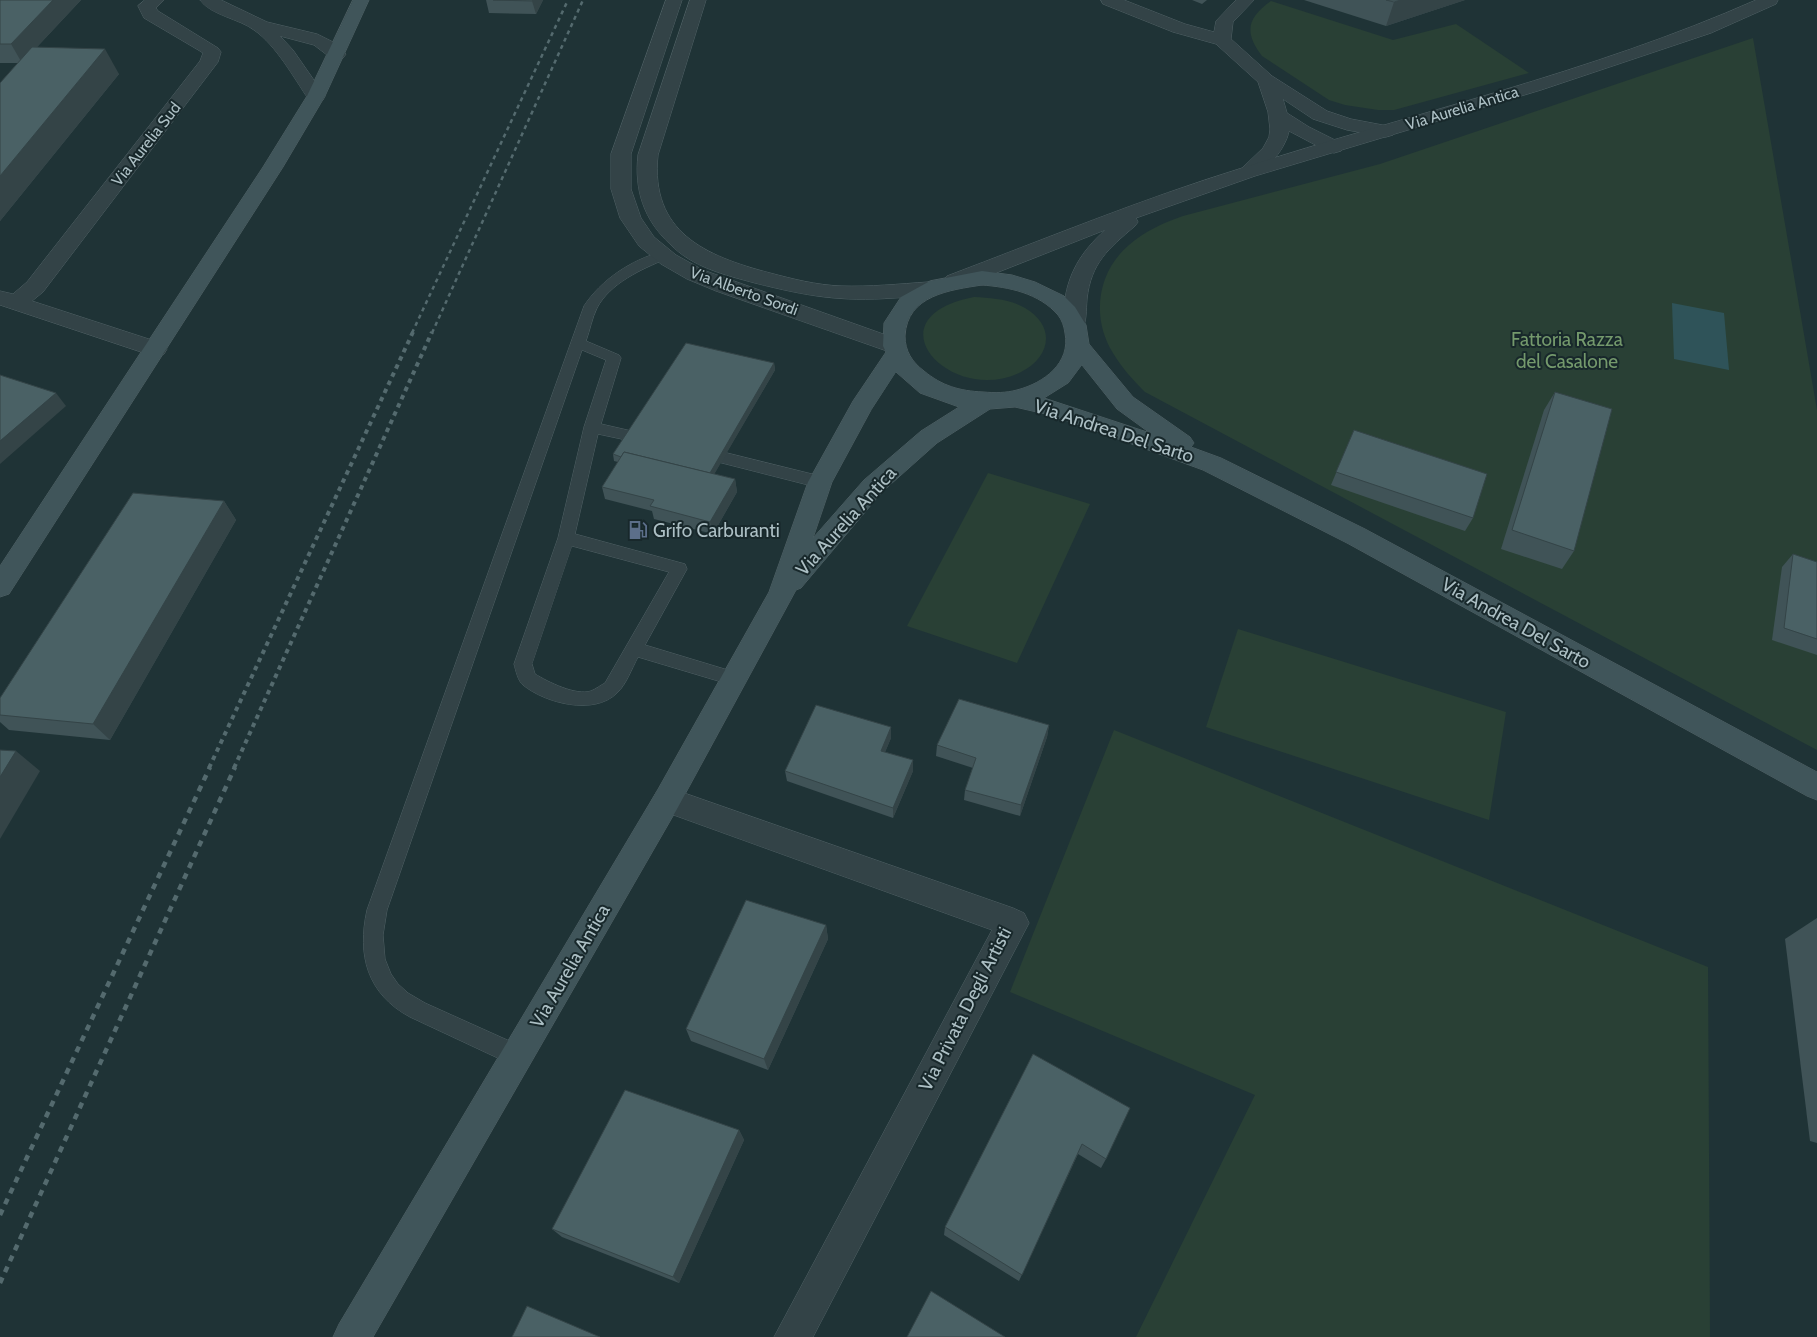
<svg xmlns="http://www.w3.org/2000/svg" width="1817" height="1337" viewBox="0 0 1817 1337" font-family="Cabin,sans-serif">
<rect width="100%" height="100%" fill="#1f3336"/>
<g fill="#294035">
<path d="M1271 1 1393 40 1456 24 1529 73 1394 110H1378L1345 105 1329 100 1262 56C1244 32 1247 18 1271 1Z"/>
<path d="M1753 38 1817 410V750L1145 392C1133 380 1122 368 1113 353 1091 318 1097 272 1129 245 1145 231 1163 223 1183 216L1380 164Z"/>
<path d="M974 297C991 298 1010 299 1025 308 1056 326 1051 357 1021 372 952 407 867 318 974 297Z"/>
<polygon points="988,473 1090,504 1017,663 907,626"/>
<polygon points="1238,629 1506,712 1489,820 1206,727"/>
<polygon points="1114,730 1708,967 1710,1337 1136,1337 1255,1095 1010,992"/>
</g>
<polygon fill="#2f5359" points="1672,303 1724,313 1729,370 1674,359"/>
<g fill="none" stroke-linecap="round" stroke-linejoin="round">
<g stroke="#506165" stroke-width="1">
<g id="service">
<path d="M661 252 668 256 666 259C642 269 610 283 597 308 592 318 590 330 586 341L619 355 621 358 601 424 636 432 639 436 636 440 631 441 598 434 575 534 685 564 687 569 645 645 741 674 744 679 741 684 735 686 638 657C632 668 626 685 617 693 594 716 545 703 523 685 518 681 516 671 514 664L558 538 584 427 606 360 582 350 387 910 383 935 385 959 391 974 398 984 408 993 425 1003 525 1048 528 1056 525 1064 517 1067 410 1017C367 994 357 955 367 910L584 306C601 280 631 260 661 252ZM572 546 669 572 605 683C601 685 596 689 591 691 576 696 548 682 535 674L532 664Z"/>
<polygon points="723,452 820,476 826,478 828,482 826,486 820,488 718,462 715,458 718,454"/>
</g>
</g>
<g stroke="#506165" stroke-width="1">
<g id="minor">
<polygon points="145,0 164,0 156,8 158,11 218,48 221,52 218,62 43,292 32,301 164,344 167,349 164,354 156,357 0,305 0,291 13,294 27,282 200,61 203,53 200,51 144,18 138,6"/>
<path d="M200 0H221L267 22 317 34 335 43 346 54 343 58 337 59 331 58 314 45 280 36 293 50 325 96 323 100 316 102 309 100C294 78 276 45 254 30 240 19 210 15 200 0Z"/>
<polygon points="666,0 682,0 631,154 631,189 641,218 654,237 676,255 703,270 900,340 903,345 900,350 892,352 884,350 716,291 687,279 661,264 639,246 620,218 611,189 611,154"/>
<path d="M690 0H706L658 155C650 232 705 256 770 273 793 279 816 285 841 286 870 287 899 284 928 282L936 284 939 289 936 294C922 297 908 297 894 298 840 302 807 296 755 283 725 275 692 267 670 244 644 220 634 190 638 155Z"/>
<path d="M1101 0H1124L1185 24 1214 32 1216 21 1236 0H1254L1233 22 1231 39 1272 76 1327 111 1351 119 1393 127 1396 131 1393 135 1386 137 1347 130 1313 119 1283 99 1287 113 1309 127 1341 143 1344 147 1341 151 1334 153 1327 151 1289 131C1286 149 1261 181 1241 176L1238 172 1263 148 1269 137 1270 129 1268 112 1258 82 1216 44 1173 32 1103 4Z"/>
<polygon points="667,787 1013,908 1024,913 1029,923 813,1337 774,1337 992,930 657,809 652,800 657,791"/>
</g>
</g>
<g stroke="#506165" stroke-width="1">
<path id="tertiary" d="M1756 0H1778L1776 4 1711 33 1541 90 1255 176 1136 218 1138 222 1135 226C1108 249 1091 263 1087 299 1086 310 1087 321 1082 330L1074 332 1066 330C1062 323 1063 316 1064 307 1067 274 1081 252 1105 230L963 286 955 288 947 286 944 281 947 276C1045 239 1142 199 1242 168 1413 113 1591 73 1756 0Z"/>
</g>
<g stroke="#506165" stroke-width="1">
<g id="secondary">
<polygon points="353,0 369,0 325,96 283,167 9,594 0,597 0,566 263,167 307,96"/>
<path d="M982 271 1012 275 1035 282 1064 296 1075 307 1086 325 1089 344 1133 397 1190 437 1194 443 1191 447 1221 458 1365 529 1817 772V800L1807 796 1347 543 1203 470 1091 429 1050 415 1015 407 990 409 937 443 882 492 801 588 796 590 677 809 373 1337H333L339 1324 657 791 769 592 808 482 853 401 886 352 883 346 884 323 901 297 930 281ZM982 285C1009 287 1039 293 1058 315 1062 320 1064 326 1065 333 1071 363 1044 383 1017 390 1006 393 995 393 983 392 960 391 942 386 924 371 912 362 905 351 905 336 907 295 950 290 982 285ZM1082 365 1117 409 1150 433 1044 398 1068 383ZM896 372 920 393 959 407 921 431 864 480 813 538 832 482 871 410Z"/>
</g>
</g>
<use href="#service" fill="#334347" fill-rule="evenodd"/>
<use href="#minor" fill="#334347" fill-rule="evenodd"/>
<use href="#tertiary" fill="#334347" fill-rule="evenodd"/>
<use href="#secondary" fill="#40555a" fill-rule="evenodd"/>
<g stroke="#546a6e" stroke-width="2.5" stroke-dasharray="4 4" stroke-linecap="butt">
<polyline points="412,333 568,0"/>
<polyline points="432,333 583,0"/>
</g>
<g stroke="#546a6e" stroke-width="4" stroke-dasharray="4.5 4.5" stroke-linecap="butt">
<polyline points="209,768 413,332"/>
<polyline points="234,768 432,332"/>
</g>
<g stroke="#546a6e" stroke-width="4.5" stroke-dasharray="6 6" stroke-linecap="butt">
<polyline points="0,1215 210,767"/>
<polyline points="0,1283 235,767"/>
</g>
</g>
<g fill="#405357">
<polygon points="0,0 81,0 37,47 119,74 0,221 0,83 18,63 0,63"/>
<polygon points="486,0 543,0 536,14 489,13"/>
<polygon points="1192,0 1207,0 1202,4"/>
<polygon points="1304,0 1465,0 1386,26"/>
<polygon points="774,363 775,370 714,474 735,479 737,492 713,534 654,519 652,511 605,499 602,487 618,462 614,461 613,454"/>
<polygon points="1555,392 1574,551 1562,569 1501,549 1544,410"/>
<polygon points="1354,430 1473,518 1465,531 1331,485"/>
<polygon points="224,501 236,520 110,740 9,730 0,722 0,698"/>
<polygon points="1793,554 1817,562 1817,655 1772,640 1782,567"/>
<polygon points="1049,725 1047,737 1020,816 964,800 965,790 973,768 936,756 937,745"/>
<polygon points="891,727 891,738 885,752 913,760 913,771 893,818 787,781 785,771"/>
<polygon points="1817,918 1817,1143 1810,1141 1785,939"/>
<polygon points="826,925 828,939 768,1070 691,1041 686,1029"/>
<polygon points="1033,1054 1106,1159 1101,1168 1078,1154 1019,1281 944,1235 945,1227"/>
<polygon points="739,1130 744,1140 679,1283 562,1237 552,1229"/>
</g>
<g fill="#344447">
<polygon points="53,0 81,0 22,63 11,44"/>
<polygon points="533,0 543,0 536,14 532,1"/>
<polygon points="1401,0 1465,0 1386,26 1394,2"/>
<polygon points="105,49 119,74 0,221 0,176"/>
<polygon points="774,363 775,370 708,485 707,478"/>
<polygon points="56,393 66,406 0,464 0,441"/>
<polygon points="735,479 737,492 713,534 710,522"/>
<polygon points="224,501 236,520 110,740 93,724"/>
<polygon points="1049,725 1047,737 1020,816 1021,805"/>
<polygon points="891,727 891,738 881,762 881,751"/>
<polygon points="16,751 40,771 0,839 0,777"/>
<polygon points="913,760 913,771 893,818 893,808"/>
<polygon points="826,925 828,939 768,1070 764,1059"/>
<polygon points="739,1130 744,1140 679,1283 673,1277"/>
</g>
<g fill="#4a6165" stroke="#344447">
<polygon points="0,0 53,0 11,44 0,44"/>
<polygon points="493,0 533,0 532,1"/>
<polygon points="1386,0 1401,0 1394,2"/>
<polygon points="32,47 105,49 0,176 0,83"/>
<polygon points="686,343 774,363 710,473 624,452 621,457 613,454"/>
<polygon points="0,375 56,393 0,441"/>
<polygon points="1555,392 1612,409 1574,551 1512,530"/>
<polygon points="1354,430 1487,474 1473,518 1336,472"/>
<polygon points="624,452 735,479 710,522 650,506 654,500 602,487"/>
<polygon points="133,493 224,501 93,724 0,715 0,698"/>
<polygon points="1793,554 1817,562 1817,639 1784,628"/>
<polygon points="959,699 1049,725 1021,805 965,790 976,758 937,745"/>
<polygon points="816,705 891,727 881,751 913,760 893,808 785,771"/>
<polygon points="0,750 16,751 0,777"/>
<polygon points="746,900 826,925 764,1059 686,1029"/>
<polygon points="1033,1054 1130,1108 1106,1159 1082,1144 1022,1275 945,1227"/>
<polygon points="625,1090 739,1130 673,1277 552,1229"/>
<polygon points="931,1291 1005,1337 907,1337"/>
<polygon points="527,1306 600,1337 512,1337"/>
</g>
<defs>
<g id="fuel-bare" transform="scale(1.5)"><path d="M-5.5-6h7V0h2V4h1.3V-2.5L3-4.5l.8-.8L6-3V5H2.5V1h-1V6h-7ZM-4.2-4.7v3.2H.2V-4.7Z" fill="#5c6f8a" stroke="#18282b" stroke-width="2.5" paint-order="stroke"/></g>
</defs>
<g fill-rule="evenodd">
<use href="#fuel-bare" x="638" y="530"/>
</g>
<g text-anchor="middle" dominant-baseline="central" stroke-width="4" stroke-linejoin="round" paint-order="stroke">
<g font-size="16" fill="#acbfc4" stroke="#18282b">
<text transform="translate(1462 108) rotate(-17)">Via Aurelia Antica</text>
<text transform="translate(146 144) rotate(-52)">Via Aurelia Sud</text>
<text transform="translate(744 291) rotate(20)">Via Alberto Sordi</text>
</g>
<g font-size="19" fill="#74996c" stroke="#18282b">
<text x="1567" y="339">Fattoria Razza<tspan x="1567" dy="22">del Casalone</tspan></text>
</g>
<g font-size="19" fill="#acbfc4" stroke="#18282b">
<text transform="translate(1114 431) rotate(18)">Via Andrea Del Sarto</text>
<text transform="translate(846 521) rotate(-48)">Via Aurelia Antica</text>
<text transform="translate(1516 623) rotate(29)">Via Andrea Del Sarto</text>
<text transform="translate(570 966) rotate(-60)">Via Aurelia Antica</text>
<text transform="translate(965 1009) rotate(-63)">Via Privata Degli Artisti</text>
</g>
<g font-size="19" fill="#acbfc4" stroke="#18282b" text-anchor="start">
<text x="653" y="530">Grifo Carburanti</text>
</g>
</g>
</svg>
